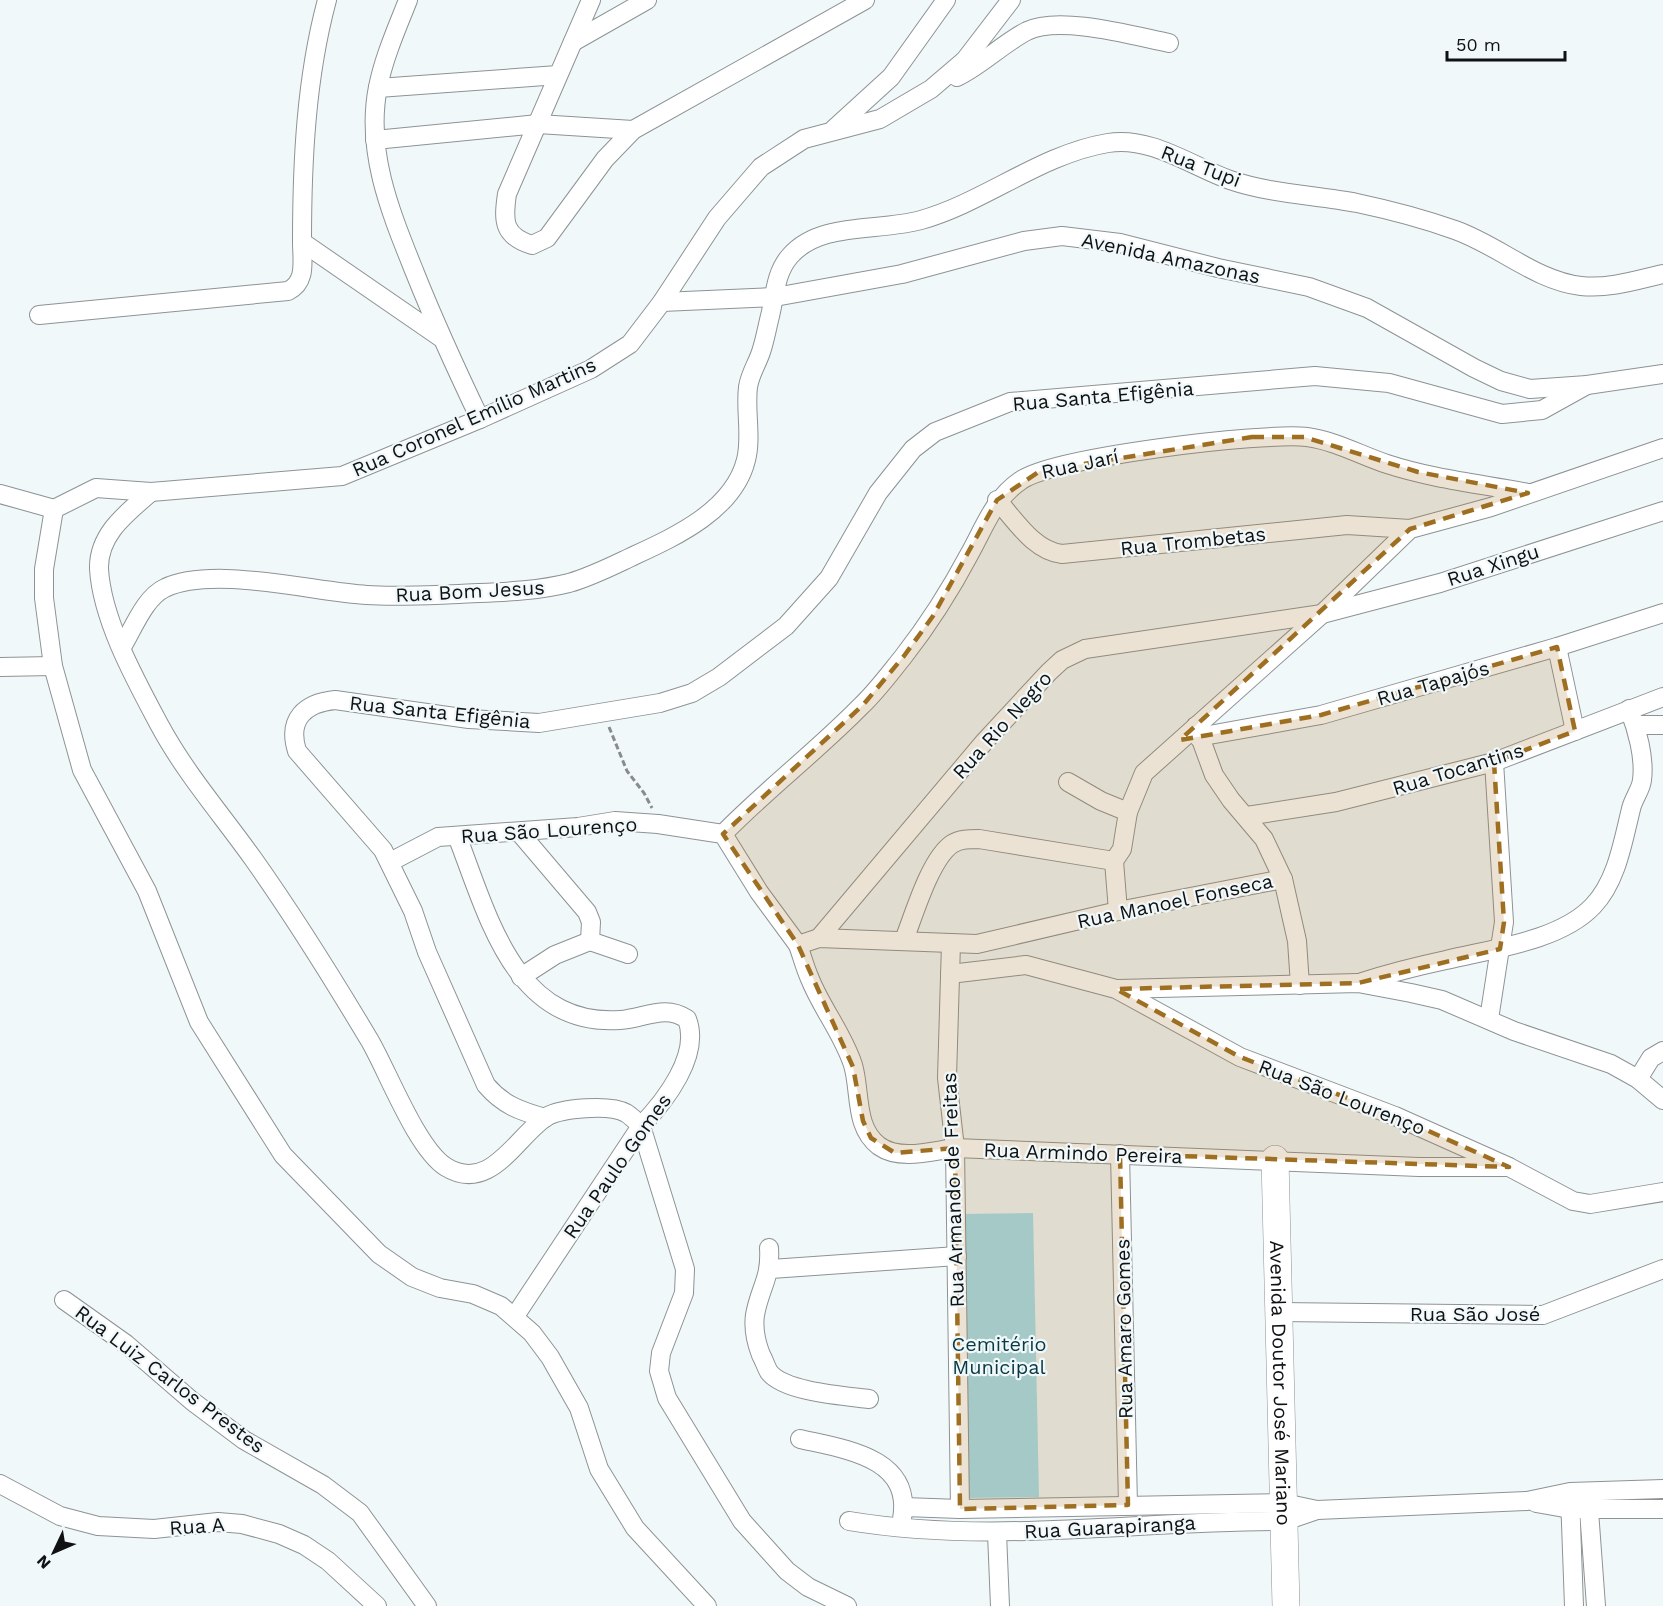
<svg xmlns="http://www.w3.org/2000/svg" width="1663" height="1606" viewBox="0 0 1663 1606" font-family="'Work Sans',sans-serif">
<rect width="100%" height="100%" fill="#f1f8fa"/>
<polygon fill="#a6e0f1" points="1033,1213 1039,1497 966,1498 959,1214"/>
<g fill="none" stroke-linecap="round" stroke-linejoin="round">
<g stroke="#8d9395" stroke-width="20">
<g id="street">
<path d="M327 0C306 78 302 161 302 242L440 337"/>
<path d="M408 0C397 28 384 57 378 87 365 152 391 213 415 273 435 323 457 371 480 419"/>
<path d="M591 0 507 194C503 221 503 236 532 245L547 238 605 159 633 130 865 0"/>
<polyline points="573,42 647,0"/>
<path d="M957 77C982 65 1002 44 1027 31 1060 15 1134 36 1169 43"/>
<polyline points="378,88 558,75"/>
<polyline points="834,129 891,77 946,0"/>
<polyline points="375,140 538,124 633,130"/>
<polyline points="662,302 775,297 902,274 1024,241 1062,236 1120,243 1218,268 1309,287 1367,308 1474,368 1501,381 1530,389 1587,385 1663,374"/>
<path d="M39 315 288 291C307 282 302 261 302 242"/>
<path d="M151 492C127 513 98 534 99 569 102 620 136 681 160 726 186 774 222 815 254 860 295 918 333 979 370 1041 388 1072 417 1149 446 1167 490 1194 516 1137 546 1117 561 1108 610 1104 626 1113 631 1116 637 1122 641 1126L685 1269 684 1293 661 1353 659 1371 667 1398 742 1521 787 1571 808 1587 847 1606"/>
<polyline points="0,494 54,509"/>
<path d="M997 500C1016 521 1034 551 1062 554L1347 525 1410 529"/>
<path d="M122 647C133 629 145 597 165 588 213 565 314 592 367 595 397 597 429 595 459 594 496 592 533 592 569 583 590 577 610 567 629 558 672 538 733 512 746 460 752 437 745 411 748 387 750 374 757 364 761 352 765 340 767 328 770 316 775 296 775 273 790 256 820 221 879 232 921 220 985 202 1041 154 1108 143 1151 136 1191 166 1230 180 1271 194 1315 195 1357 203 1390 210 1424 219 1455 230 1498 245 1536 281 1581 286 1609 289 1637 280 1663 274"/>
<polyline points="1557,647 1575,731"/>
<polyline points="0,667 53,666"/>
<polyline points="1636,725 1663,725"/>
<polyline points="1198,737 1321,715 1557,647 1663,613"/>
<polyline points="1068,782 1101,801 1128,812"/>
<polyline points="1247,816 1336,802 1494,762 1663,697"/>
<polyline points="519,832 587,912 591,922 590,941 628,954"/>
<path d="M723 834C767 789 817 751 861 706 876 692 890 673 903 657 928 625 951 589 970 553 985 526 994 499 1020 481 1052 457 1264 432 1307 437 1336 441 1360 455 1387 464 1433 479 1481 484 1528 493"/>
<path d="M457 836C488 915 514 1027 620 1020 645 1018 665 1004 687 1019 701 1055 665 1101 641 1126L515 1316"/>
<polyline points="390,862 438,837 578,827 615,821 658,824 723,834 759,892 798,945 819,938 977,944 1118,911 1283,879 1264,839 1231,800 1214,775 1196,726"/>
<polyline points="1283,879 1297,941 1300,985"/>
<polyline points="1118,911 1114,861 1122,849 1128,812 1144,773 1322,614 1410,529 1491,507 1663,448"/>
<polyline points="819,938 985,741 1049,672 1062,660 1085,649 1322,614 1440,583 1663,511"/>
<path d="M904 940C914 915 930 859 952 844 960 839 969 839 979 839L1114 861"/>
<polyline points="951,943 947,1078 955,1148 960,1509"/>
<path d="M798 945C802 956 805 968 810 979 822 1009 843 1034 853 1065 861 1092 854 1127 879 1146 900 1161 932 1151 955 1148L1419 1167H1509"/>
<polyline points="950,974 1026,965 1116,989 1240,1057 1395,1116 1509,1167 1573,1201 1590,1204 1663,1192"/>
<polyline points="521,977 555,955 590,941"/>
<path d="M1362 982C1390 973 1418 966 1446 960 1491 949 1560 941 1593 906 1617 881 1623 841 1631 809 1633 799 1641 790 1642 780 1645 758 1637 729 1629 709"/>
<polyline points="1118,989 1358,983 1411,993 1442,1000 1514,1031 1611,1064 1638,1079 1663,1100"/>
<polyline points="1489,1019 1504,922 1494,762"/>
<polyline points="1638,1079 1651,1058 1663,1051"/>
<path d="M545 1118C520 1111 503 1105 486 1085L427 952 413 911 383 850 297 751C287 719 305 703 335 700L469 719 539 723 660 703 692 693 719 677 786 626 829 578 878 493 913 449 935 432 1010 402 1315 376 1389 383 1502 414 1542 410 1587 385"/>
<polyline points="1120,1154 1128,1505"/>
<path d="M769 1248C771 1279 760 1287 755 1315 753 1329 756 1342 761 1355 764 1360 766 1367 769 1372 784 1392 845 1396 869 1399"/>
<polyline points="771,1269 957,1256"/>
<polyline points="64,1300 126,1344 192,1401 244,1440 323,1485 360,1513 427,1606"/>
<polyline points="1278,1312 1543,1315 1663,1269"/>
<path d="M800 1439C844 1449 913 1457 902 1519"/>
<polyline points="0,1484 60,1516 98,1526 154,1529 218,1522 242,1524 279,1534 304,1545 328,1561 377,1606"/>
<polyline points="1570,1496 1574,1606"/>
<polyline points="1588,1497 1596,1606"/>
<polyline points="1536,1503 1570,1509 1663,1509"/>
<polyline points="904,1507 960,1509 1284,1503 1317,1510 1527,1501 1570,1492 1663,1489"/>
<path d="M849 1521C994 1545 1140 1520 1285 1521L1317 1510"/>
<polyline points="997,1533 1000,1606"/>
<polyline points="707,1606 635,1528 599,1469 579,1408 550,1357 532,1333 501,1306 473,1294 440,1288 412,1277 379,1254 283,1155 199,1022 147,891 82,770 53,666 44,598 44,569 54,509 96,488 151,492 342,476 480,419 591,369 630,344 662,302 717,218 761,167 804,139 880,119 931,89 965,60 1011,0"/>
</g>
</g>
<g stroke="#8d9395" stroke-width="28">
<g id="secondary">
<path id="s1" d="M1275 1159 1286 1606"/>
</g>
</g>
<polyline stroke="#888c8e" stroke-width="3" stroke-dasharray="6 3" stroke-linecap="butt" points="609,727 627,771 644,793 652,808"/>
<use href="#street" stroke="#fff" stroke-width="18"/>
<use href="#secondary" stroke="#fff" stroke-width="27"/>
</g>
<path fill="#9e6f21" fill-opacity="0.2" stroke="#9e6f21" stroke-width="4.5" stroke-dasharray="12 8" stroke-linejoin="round" d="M1252 437H1304L1418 472 1528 493 1410 529 1180 740 1321 715 1557 647 1575 731 1494 762 1504 922 1500 949 1358 983 1116 989 1240 1057 1395 1116 1509 1167 1120 1154 1128 1505 960 1509 955 1148 895 1153 871 1138 863 1121 853 1067 798 945 723 834 863 705 904 656 933 616 997 500 1040 471Z"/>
<g text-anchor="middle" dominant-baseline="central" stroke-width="4.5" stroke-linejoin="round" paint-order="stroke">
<g font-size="20" fill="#0f1112" stroke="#f1f8fa">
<text transform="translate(1201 166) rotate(21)">Rua Tupi</text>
<text transform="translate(1171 258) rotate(12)">Avenida Amazonas</text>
<text transform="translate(1103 396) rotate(-5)">Rua Santa Efigênia</text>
<text transform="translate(474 417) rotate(-24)">Rua Coronel Emílio Martins</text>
<text transform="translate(1080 464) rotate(-12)">Rua Jarí</text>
<text transform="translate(1193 541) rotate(-6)">Rua Trombetas</text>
<text transform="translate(1493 565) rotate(-18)">Rua Xingu</text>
<text transform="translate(470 591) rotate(-3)">Rua Bom Jesus</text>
<text transform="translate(1433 683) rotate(-16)">Rua Tapajós</text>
<text transform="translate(440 712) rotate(6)">Rua Santa Efigênia</text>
<text transform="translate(1002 725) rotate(-48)">Rua Rio Negro</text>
<text transform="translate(1458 769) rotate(-17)">Rua Tocantins</text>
<text transform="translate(549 830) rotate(-4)">Rua São Lourenço</text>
<text transform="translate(1175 901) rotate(-12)">Rua Manoel Fonseca</text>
<text transform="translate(1342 1097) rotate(21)">Rua São Lourenço</text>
<text transform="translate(1083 1153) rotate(2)">Rua Armindo Pereira</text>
<text transform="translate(617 1166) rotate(-55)">Rua Paulo Gomes</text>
<text transform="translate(953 1190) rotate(-92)">Rua Armando de Freitas</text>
<text x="1475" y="1314">Rua São José</text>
<text transform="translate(1124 1329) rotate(-91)">Rua Amaro Gomes</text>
<text transform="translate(170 1379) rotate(37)">Rua Luiz Carlos Prestes</text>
<text stroke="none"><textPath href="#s1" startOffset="224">Avenida Doutor José Mariano</textPath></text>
<text transform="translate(197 1526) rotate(-4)">Rua A</text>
<text transform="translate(1110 1527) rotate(-3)">Rua Guarapiranga</text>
</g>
<g font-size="20" fill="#083944" stroke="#f1f8fa">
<text x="999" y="1344">Cemitério<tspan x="999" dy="23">Municipal</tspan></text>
</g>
</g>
<g transform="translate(54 1552) rotate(226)" stroke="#f1f8fa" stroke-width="4.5" paint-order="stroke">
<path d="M0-4.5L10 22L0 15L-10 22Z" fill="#0f1112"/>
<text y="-9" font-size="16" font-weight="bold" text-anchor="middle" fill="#0f1112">N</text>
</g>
<path d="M1447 51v9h118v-9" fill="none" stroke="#0f1112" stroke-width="3"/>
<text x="1456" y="51" font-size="18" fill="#0f1112" stroke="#f1f8fa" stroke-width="4.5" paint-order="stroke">50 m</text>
</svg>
